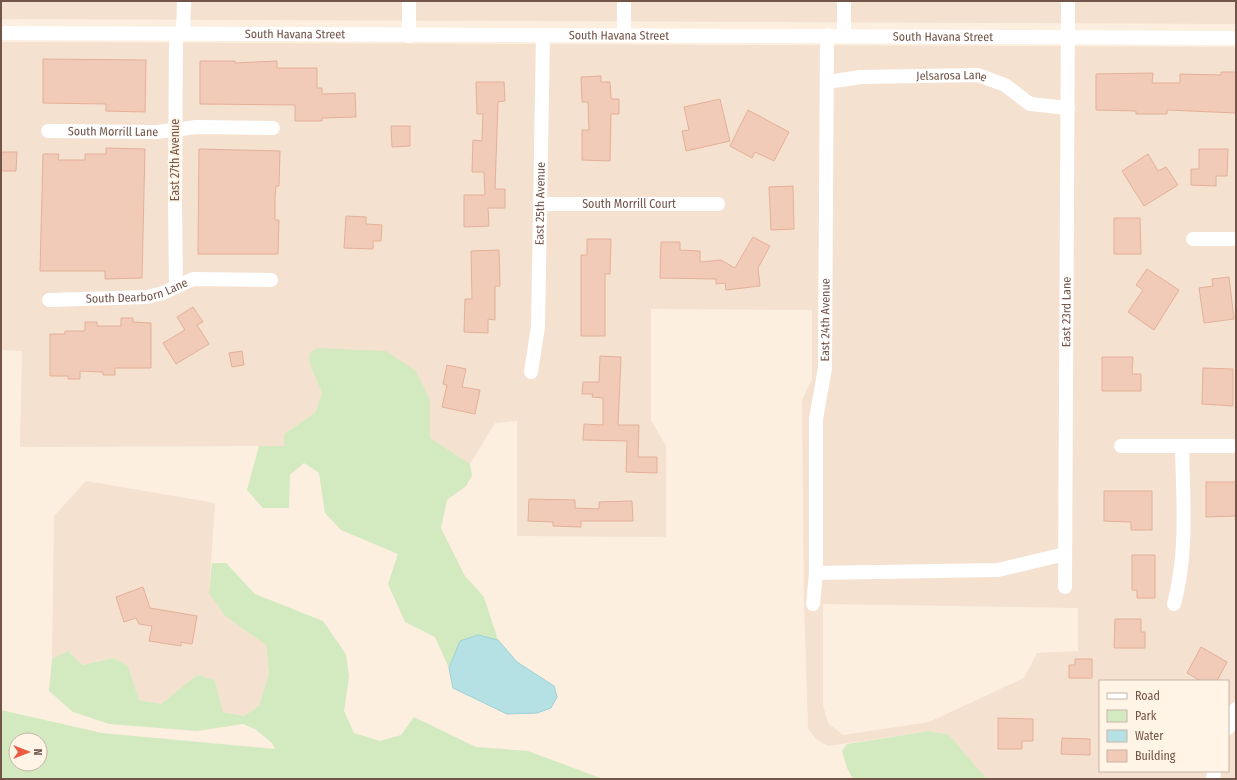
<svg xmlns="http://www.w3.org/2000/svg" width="1237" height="780" viewBox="0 0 1237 780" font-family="'Fira Sans Condensed',sans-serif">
<rect width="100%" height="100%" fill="#fcefe0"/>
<g fill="#f4e1cf" fill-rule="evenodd">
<polygon points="1,1 1236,1 1236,24 1,19"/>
<path d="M1 42 1236 47V779H992L985 777 949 735 930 731 828 746 816 739 808 728 804 603 802 400 812 379V310L651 309V420L666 446V537L517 536V421L495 423 470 464 430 438V400L309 362 322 393 315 413 284 434V446L20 447 22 351 1 350ZM823 604 1078 608V651L1037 653 1024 678 929 722 843 735 828 723 823 705ZM1100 681H1228V771H1100Z"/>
<polygon points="86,481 215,503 209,593 225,616 266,645 269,674 259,706 244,716 223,712 215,680 197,675 161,704 139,700 128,666 114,658 82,665 68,651 52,659 54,516"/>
</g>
<g fill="#d3e9bf" fill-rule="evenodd">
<polygon points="317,348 386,351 416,371 430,400 430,438 470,464 472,476 466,486 447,500 441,528 465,576 484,597 498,640 478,635 460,641 449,668 435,637 405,622 388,584 398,554 341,530 325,513 319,473 304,463 290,475 289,508 263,508 247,490 259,446 284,446 284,434 315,413 322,393 309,362 310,353"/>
<path d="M212 563H226L255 594 323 621 346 654 349 677 344 711 354 733 380 741 401 735 414 717 476 747 528 751 603 779H1V710L102 733 275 749 272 743 255 729 243 724 197 731 109 724 73 712 49 691 52 659 68 651 82 665 114 658 128 666 139 700 161 704 197 675 215 680 223 712 244 716 259 706 269 674 266 645 225 616 209 593ZM16 740H40V764H16Z"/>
<polygon points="930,731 949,735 985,777 992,779 853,779 847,768 842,751 847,744"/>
</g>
<polygon fill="#b5e1e5" stroke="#9bd2d7" points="478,635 498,640 517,662 554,686 557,697 551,708 537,713 507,714 453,688 449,668 460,641"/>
<g fill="#f2cbb8" stroke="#e4b098">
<polygon points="43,59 146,60 145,112 106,111 106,104 43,103"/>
<polygon points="200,61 235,61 235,63 277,61 277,68 317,68 317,88 322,88 322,94 355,93 356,117 322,118 322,121 295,121 295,105 200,104"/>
<polygon points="1221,72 1236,72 1236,113 1167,110 1167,114 1136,114 1136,111 1096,110 1096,74 1153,73 1152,83 1180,83 1180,74 1221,75"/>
<polygon points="601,76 601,82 610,82 611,99 619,99 619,114 611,114 610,161 582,160 582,130 589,130 588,102 582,102 581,77"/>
<polygon points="476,82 504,82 505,101 498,102 495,189 505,189 505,208 488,208 489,226 464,227 464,195 485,195 484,172 472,172 473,140 482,141 483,114 477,114"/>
<polygon points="720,99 730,141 686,151 682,131 689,130 684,107"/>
<polygon points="748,110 789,132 774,161 755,152 752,158 730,146"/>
<polygon points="391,126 410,126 410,146 392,147"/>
<polygon points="106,148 145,149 142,278 105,279 105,271 40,271 43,154 59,154 58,160 85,160 85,154 106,154"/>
<polygon points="199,149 280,151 279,186 276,186 275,196 275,220 279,220 278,254 198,254"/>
<polygon points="1199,149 1228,149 1227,176 1216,176 1216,186 1191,185 1191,169 1199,169"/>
<polygon points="1,152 17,152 16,171 1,171"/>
<polygon points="1148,154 1158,171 1166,167 1178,185 1144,206 1122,171"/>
<polygon points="793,186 794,229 771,230 769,187"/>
<polygon points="346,216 366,217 366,224 382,225 381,241 373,241 373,249 344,248"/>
<polygon points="1114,218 1140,218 1141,254 1114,254"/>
<polygon points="753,237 770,246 758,268 760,286 726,290 725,283 716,284 716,279 660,278 661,242 680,242 680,250 700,251 700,262 721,260 735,268"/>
<polygon points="587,239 611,239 610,274 605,274 605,336 581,336 581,255 587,255"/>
<polygon points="499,250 500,286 495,286 495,320 488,319 488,333 464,332 465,299 472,299 471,251"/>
<polygon points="1147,269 1179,290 1154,330 1128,312 1143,290 1136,285"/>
<polygon points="1229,277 1234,319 1204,323 1199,288 1213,286 1212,279"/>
<polygon points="193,307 203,322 197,325 209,344 176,364 163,343 185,330 177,317"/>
<polygon points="121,318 133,318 133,322 151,323 151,368 115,368 115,375 103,375 103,372 80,371 80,379 68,379 68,376 50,376 50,334 65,334 65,331 85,331 85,322 97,322 97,326 121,326"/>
<polygon points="242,351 244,365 232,367 229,353"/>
<polygon points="600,356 621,357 618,425 639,425 638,457 657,457 657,473 626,472 627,441 583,440 584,424 603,425 603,398 592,397 593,394 582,394 583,382 599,382"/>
<polygon points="1102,357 1133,357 1132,374 1141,374 1141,391 1102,391"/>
<polygon points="447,365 466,369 462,387 480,390 475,414 442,407 447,385 443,384"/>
<polygon points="1203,368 1233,369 1233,406 1202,404"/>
<polygon points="1206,482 1236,482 1236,516 1206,517"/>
<polygon points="1104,491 1152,491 1152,530 1131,530 1131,522 1104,521"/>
<polygon points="529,499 575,500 575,508 599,509 599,502 632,501 633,521 581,521 581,527 553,526 553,522 528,521"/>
<polygon points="1132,555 1155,555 1155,598 1137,598 1137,590 1132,590"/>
<polygon points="143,587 150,608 197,616 192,644 181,642 181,646 149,641 152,626 139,624 136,618 124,622 116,597"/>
<polygon points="1115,619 1141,619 1141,632 1145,632 1145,648 1114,648"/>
<polygon points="1201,647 1227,662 1217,681 1201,681 1187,673"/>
<polygon points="1075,659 1092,659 1092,678 1069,678 1069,665 1075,665"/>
<polygon points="998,718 1033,719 1033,741 1022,741 1022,749 998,749"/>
<polygon points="1062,738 1090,739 1090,755 1061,754"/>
</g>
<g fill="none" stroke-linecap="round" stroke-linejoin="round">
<g stroke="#fff" stroke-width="14">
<polyline points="409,1 409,36"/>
<path id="s1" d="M1 33 1236 38"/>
<polyline points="176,34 175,201 176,287"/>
<polyline points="183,34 184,1"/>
<polyline points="624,35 624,1"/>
<polyline points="844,35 844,1"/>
<path id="s2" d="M827 82 861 77 978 75 1005 85 1030 104 1068 108"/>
<path id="s3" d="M48 131 157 132 196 127 273 128"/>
<path id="s4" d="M540 204H718"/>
<polyline points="1193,239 1236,239"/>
<path id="s5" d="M49 300 147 297 163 293 193 279 271 280"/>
<path id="s6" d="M531 372 538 327 543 35"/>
<polyline points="1121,446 1236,446"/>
<polyline points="816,573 998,570 1065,554"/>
<path id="s7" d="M1065 587 1068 1"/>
<path id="s8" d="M813 604 816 573V419L825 368 827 35"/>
<path d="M1174 604C1188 552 1183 499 1182 446"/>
<polyline points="1228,728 1236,709"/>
<polyline points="1213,779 1214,771"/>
</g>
</g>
<g text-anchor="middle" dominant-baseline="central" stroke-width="4" stroke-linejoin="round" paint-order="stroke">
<g font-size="12" fill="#735448" stroke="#fff4e6">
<text stroke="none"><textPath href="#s1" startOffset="294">South Havana Street</textPath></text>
<text stroke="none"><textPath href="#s1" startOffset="618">South Havana Street</textPath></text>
<text stroke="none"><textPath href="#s1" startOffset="942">South Havana Street</textPath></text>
<text stroke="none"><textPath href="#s2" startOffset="125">Jelsarosa Lane</textPath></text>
<text stroke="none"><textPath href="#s3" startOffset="65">South Morrill Lane</textPath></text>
<text transform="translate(175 160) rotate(-90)">East 27th Avenue</text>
<text stroke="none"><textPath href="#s6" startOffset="169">East 25th Avenue</textPath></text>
<text stroke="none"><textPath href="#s4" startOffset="89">South Morrill Court</textPath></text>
<text stroke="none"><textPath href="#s5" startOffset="89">South Dearborn Lane</textPath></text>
<text stroke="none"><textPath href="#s7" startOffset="275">East 23rd Lane</textPath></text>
<text stroke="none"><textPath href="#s8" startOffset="285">East 24th Avenue</textPath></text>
</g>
</g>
<rect width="1237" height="780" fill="none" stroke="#735448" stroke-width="4"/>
<rect x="1099" y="680" width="130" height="92" fill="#fff4e6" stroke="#c7b4a7"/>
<rect x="1107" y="693" width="20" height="6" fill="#ffffff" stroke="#c7b4a7"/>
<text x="1135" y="700" font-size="12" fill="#735448">Road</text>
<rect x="1107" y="710" width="20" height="12" fill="#d3e9bf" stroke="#c7b4a7"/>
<text x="1135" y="720" font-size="12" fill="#735448">Park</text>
<rect x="1107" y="730" width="20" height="12" fill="#b5e1e5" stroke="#c7b4a7"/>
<text x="1135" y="740" font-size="12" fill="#735448">Water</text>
<rect x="1107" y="750" width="20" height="12" fill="#f2cbb8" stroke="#c7b4a7"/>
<text x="1135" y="760" font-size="12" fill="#735448">Building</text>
<g transform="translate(28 752) rotate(90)"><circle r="19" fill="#fff4e6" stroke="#c7b4a7"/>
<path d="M0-3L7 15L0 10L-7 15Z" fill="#e85d44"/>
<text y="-6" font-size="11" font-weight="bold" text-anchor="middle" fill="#735448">N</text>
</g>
</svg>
